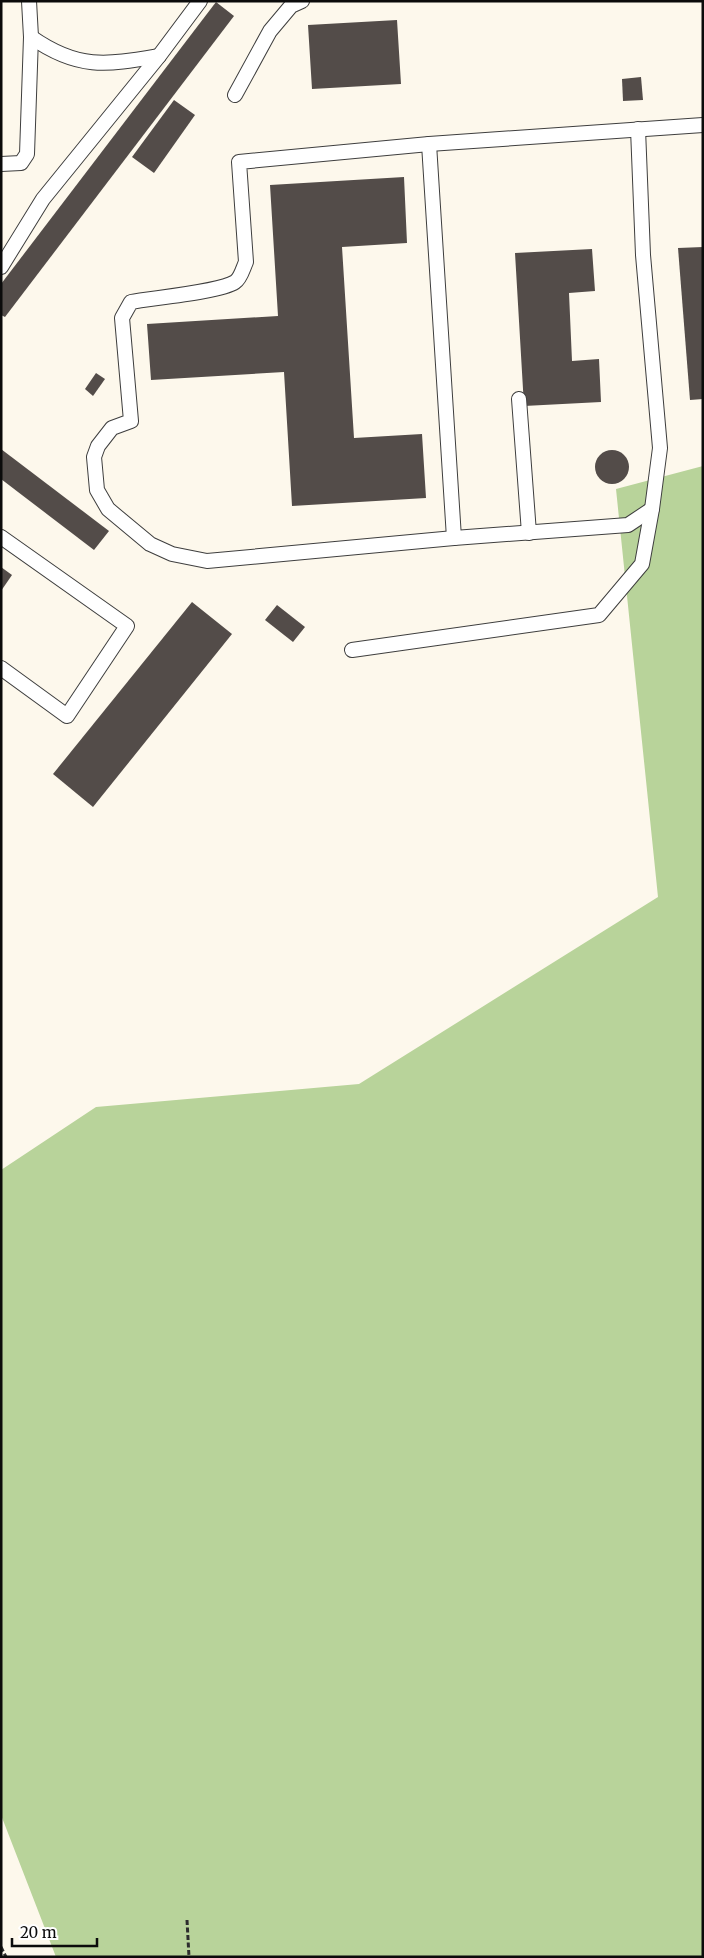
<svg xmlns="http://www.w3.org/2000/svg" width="704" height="1958" viewBox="0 0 704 1958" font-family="Merriweather,serif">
<rect width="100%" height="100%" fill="#fdf8ec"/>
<polygon fill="#b8d39a" points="703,466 703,1957 56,1957 1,1815 1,1170 96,1107 359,1084 658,897 616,489"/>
<g fill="#534c49">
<polygon points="216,2 234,16 5,317 1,315 1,284"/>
<polygon points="397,20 401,84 312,89 308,25"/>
<polygon points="641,77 643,100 623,101 622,79"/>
<polygon points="174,100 195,115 154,173 132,157"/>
<polygon points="404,177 407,243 342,247 354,438 422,434 426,498 292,506 284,372 151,380 147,324 278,316 270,185"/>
<polygon points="703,247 703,399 690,400 678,248"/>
<polygon points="592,249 595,291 569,293 572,361 599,359 601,402 524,406 515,253"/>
<polygon points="96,373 105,379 93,396 85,389"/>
<polygon points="1,449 109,531 94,550 1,479"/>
<circle cx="612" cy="467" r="17"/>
<polygon points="1,567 12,575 1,591"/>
<polygon points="192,602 232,634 93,807 53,774"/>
<polygon points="277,605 305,627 293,642 265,620"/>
</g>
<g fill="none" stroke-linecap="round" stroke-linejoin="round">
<g stroke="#3e3e3e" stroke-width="16">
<g id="lane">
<path d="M31 37C78 70 106 65 159 56"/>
<polyline points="235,95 270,31 291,6 302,1"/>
<polyline points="429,144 454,538"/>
<polyline points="1,164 21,163 27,154 31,37 29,1"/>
<polyline points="1,267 43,199 159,56 200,1"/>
<polyline points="519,399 529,533"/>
<path d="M652 509 628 525 454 538 207 561 172 554 150 544 108 509 97 490 94 457 98 446 112 428 131 421 122 318 131 302C152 298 220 292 235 282 241 278 243 268 246 262L239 162 429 144 703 125"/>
<polyline points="1,537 127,626 67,716 1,668"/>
<polyline points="352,650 599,615 642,564 652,509 660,448 643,255 638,129"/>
</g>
</g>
<g stroke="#2d2d2d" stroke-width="3" stroke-dasharray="5 2.5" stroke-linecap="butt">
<polyline points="187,1920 189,1957"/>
<polyline points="1,1947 6,1957"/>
</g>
<use href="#lane" stroke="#fff" stroke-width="14"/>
</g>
<rect width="704" height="1958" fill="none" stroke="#0b0b0b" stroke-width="5"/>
<path d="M12 1938v8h85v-8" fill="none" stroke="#0b0b0b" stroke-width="2.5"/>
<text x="20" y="1938" font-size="15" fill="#0b0b0b" stroke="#ffffff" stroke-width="4" paint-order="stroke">20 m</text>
</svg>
